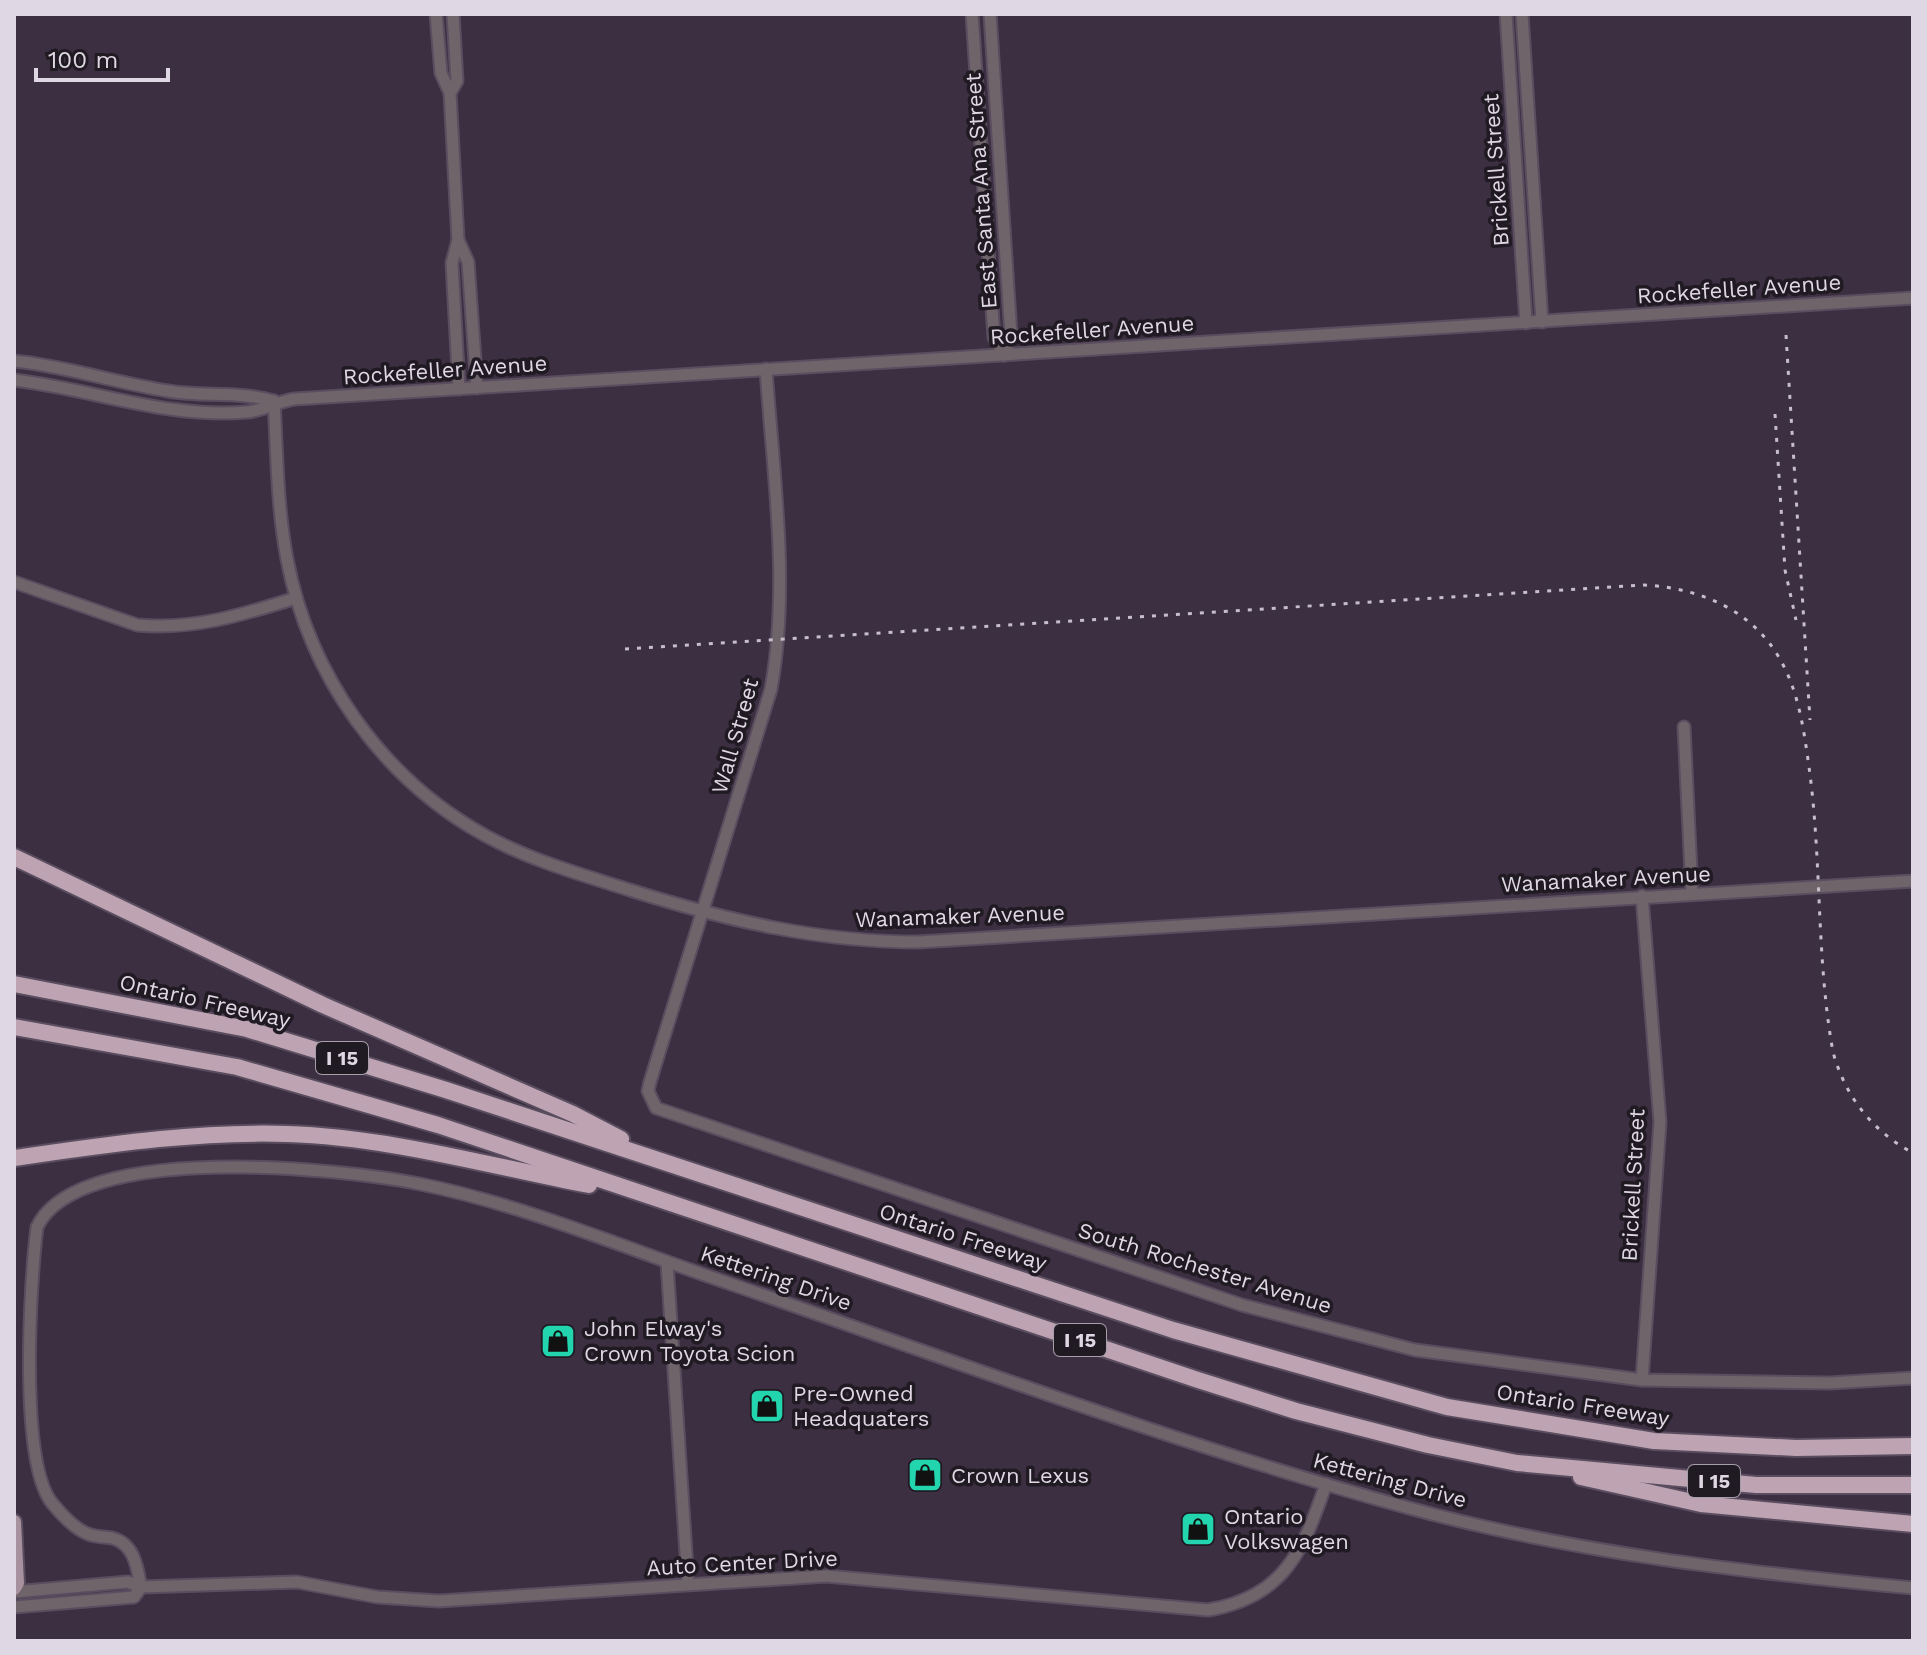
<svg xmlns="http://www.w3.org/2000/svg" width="1927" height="1655" viewBox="0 0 1927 1655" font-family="'Work Sans',sans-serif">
<rect width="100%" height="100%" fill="#3c2f42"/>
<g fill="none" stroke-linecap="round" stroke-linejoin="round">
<g stroke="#594d5f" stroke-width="15">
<g id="minor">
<polyline points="436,14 441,73 450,93 458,240 452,263 459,389"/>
<polyline points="972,14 994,337 1004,355"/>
<polyline points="990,14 1011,335 1004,355"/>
<polyline points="1506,14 1526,323"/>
<polyline points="1522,14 1542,322"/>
<polyline points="450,93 457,81 453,14"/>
<polyline points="458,240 468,262 477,388"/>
<path d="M14 361C66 366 116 383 168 391 204 397 239 391 274 401"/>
<path d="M766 369C773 474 790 584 771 689L650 1082 648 1091 656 1108 1242 1305 1415 1350 1642 1380 1830 1383 1913 1378"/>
<path d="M14 380C92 389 167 419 247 412 263 411 278 401 295 399L1913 298"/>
<path d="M274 401C277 453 277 507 287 559 309 675 382 779 486 836 532 861 583 875 633 891 729 921 819 942 919 942L1913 881"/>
<path d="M14 582 137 625C194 630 242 615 296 598"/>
<polyline points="1684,727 1692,893"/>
<polyline points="1642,896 1660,1122 1642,1380"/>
<polyline points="667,1263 688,1584"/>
<path d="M141 1587C137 1568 135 1544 112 1538 105 1537 96 1537 88 1534 75 1529 61 1514 52 1503 19 1462 30 1282 37 1227 78 1141 340 1168 420 1184 525 1205 627 1249 728 1283 954 1361 1179 1445 1409 1508 1574 1553 1743 1572 1913 1588"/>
<path d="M14 1592 128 1582 141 1587 297 1582 377 1597 439 1601 826 1576 1208 1610C1285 1597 1303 1550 1326 1484"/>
<polyline points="14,1607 134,1597 141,1587"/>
</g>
</g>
<g stroke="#594d5f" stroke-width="18">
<polyline id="major" points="14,1522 17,1583 14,1588"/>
</g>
<g stroke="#594d5f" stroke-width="20">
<g id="highway">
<polyline points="14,857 323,1005 573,1114 621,1139"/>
<polyline points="14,984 247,1029 446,1090 1173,1330 1447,1407 1654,1441 1796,1448 1913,1446"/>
<polyline points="14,1027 237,1067 438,1125 1198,1380 1296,1411 1428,1445 1517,1463 1756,1485 1913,1485"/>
<path d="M14 1158C105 1145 195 1131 287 1134 388 1137 490 1166 589 1185"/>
<polyline points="1581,1477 1701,1504 1913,1524"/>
</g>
</g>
<use href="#minor" stroke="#6f646a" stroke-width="11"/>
<use href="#major" stroke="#a8919e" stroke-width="14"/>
<use href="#highway" stroke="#bea3b2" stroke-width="16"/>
<g stroke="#c6becb" stroke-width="3" stroke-dasharray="4 8" stroke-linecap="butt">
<polyline points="1786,335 1810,720"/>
<polyline points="1775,414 1785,570 1796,620"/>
<path d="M625 649 1644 585C1700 588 1753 610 1781 661 1799 693 1804 731 1809 767 1822 861 1816 958 1833 1052 1845 1096 1872 1131 1913 1153"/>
</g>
</g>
<defs>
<g id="shop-square" transform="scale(1.8)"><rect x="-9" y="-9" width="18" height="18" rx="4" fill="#22d5af" stroke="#201a22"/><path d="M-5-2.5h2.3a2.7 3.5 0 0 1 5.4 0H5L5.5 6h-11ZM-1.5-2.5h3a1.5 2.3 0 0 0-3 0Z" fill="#111"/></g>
</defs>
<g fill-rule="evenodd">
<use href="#shop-square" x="558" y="1341"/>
<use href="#shop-square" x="767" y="1406"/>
<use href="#shop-square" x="925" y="1475"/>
<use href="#shop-square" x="1198" y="1529"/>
</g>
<g text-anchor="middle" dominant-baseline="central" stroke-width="7" stroke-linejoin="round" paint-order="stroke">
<g fill="#201a22" stroke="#a69ea9" stroke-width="2">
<rect x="316" y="1042" width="52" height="32" rx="6"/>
<rect x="1054" y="1324" width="52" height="32" rx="6"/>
<rect x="1688" y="1465" width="52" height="32" rx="6"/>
</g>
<g font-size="20" font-weight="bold" fill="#dfd7e3">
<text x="342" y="1058">I 15</text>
<text x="1080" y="1340">I 15</text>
<text x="1714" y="1481">I 15</text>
</g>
<g font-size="22" fill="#dfd7e3" stroke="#201a22">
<text transform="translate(1496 170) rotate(-94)">Brickell Street</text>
<text transform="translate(981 191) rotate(-94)">East Santa Ana Street</text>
<text transform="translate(1739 289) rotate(-4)">Rockefeller Avenue</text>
<text transform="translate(1092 330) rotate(-4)">Rockefeller Avenue</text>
<text transform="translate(445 370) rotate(-4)">Rockefeller Avenue</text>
<text transform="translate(735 736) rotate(-74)">Wall Street</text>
<text transform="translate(1606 879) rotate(-3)">Wanamaker Avenue</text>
<text transform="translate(960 916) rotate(-2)">Wanamaker Avenue</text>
<text transform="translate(205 1001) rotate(13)">Ontario Freeway</text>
<text transform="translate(1633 1185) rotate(-87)">Brickell Street</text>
<text transform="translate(963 1237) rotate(18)">Ontario Freeway</text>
<text transform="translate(1205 1268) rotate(17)">South Rochester Avenue</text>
<text transform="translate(776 1278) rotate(19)">Kettering Drive</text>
<text transform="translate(1583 1405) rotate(9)">Ontario Freeway</text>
<text transform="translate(1390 1480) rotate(15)">Kettering Drive</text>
<text transform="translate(742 1563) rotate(-3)">Auto Center Drive</text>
</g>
<g font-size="22" fill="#dfd7e3" stroke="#201a22" text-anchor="start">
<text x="584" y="1328">John Elway's<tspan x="584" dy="25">Crown Toyota Scion</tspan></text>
<text x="793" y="1393">Pre-Owned<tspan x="793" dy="25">Headquaters</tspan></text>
<text x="951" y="1475">Crown Lexus</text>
<text x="1224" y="1516">Ontario<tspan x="1224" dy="25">Volkswagen</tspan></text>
</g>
</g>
<rect width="1927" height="1655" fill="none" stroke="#dfd7e3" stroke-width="32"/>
<path d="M36 68v12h132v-12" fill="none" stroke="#dfd7e3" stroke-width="4"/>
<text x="48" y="68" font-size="24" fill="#dfd7e3" stroke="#201a22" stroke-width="6" paint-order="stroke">100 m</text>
</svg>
